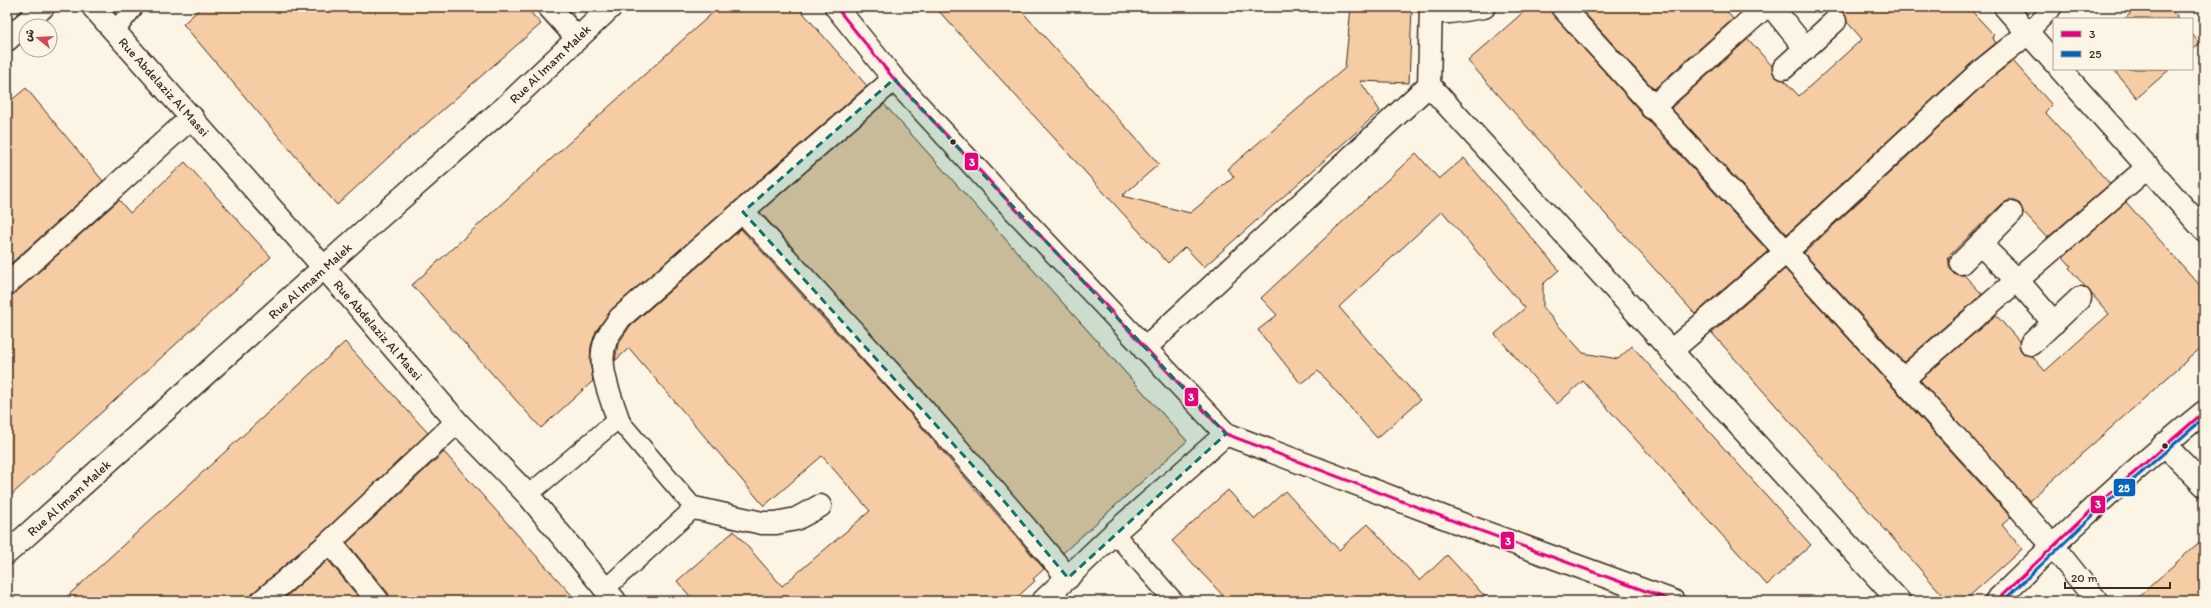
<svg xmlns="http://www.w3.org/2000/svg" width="2211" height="608" viewBox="0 0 2211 608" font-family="Itim,'Playpen Sans Arabic',sans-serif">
<rect width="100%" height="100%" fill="#fcf5e5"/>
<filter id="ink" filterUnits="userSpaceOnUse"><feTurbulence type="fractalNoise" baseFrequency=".025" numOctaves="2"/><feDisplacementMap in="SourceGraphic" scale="8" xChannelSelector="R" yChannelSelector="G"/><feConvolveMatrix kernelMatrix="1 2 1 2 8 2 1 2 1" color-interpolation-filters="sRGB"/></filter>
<g filter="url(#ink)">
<g fill="#f5cca4" stroke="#3b2a1e">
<polygon points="202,7 526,7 541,24 393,153 337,205 183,24"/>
<polygon points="719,7 798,7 867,86 612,309 596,331 591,346 590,360 593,381 541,428 412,285"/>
<polygon points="935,7 1018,7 1159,164 1122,196 1190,213 1234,177 1228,169 1345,68 1351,7 1412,7 1409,83 1360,81 1380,111 1204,267 1185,247 1168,263"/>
<polygon points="1529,7 1550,7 1553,15 1640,111 1642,116 1648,120 1768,251 1695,314 1468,61"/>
<polygon points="1579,7 1723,7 1733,19 1654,89"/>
<polygon points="1833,7 1968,7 1994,35 1992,37 1996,43 1974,61 1787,234 1671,108 1748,39 1772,66 1775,76 1784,80 1799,96 1862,39 1847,22 1844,13"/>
<polygon points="2138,7 2169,7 2179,19 2124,19"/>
<polygon points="2192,34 2200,44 2192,50"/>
<polygon points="2013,61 2052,105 2045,112 2110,184 2047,238 2023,212 2020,204 2011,199 2002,204 1948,257 1952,272 1958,275 1964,275 1982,294 1904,362 1804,253 1990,79"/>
<polygon points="2113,69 2170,69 2137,98"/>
<polygon points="26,88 103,181 7,267 7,104"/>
<polygon points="884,104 1187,441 1063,553 917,384 760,212"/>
<polygon points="1416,153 1439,179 1464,158 1559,270 1543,284 1543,308 1583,353 1618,359 1632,346 1811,545 1767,585 1583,381 1557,404 1495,334 1525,308 1442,211 1339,307 1420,400 1377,438 1318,371 1301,384 1258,330 1277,315 1261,298"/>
<polygon points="185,162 271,257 7,499 7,296 15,293 119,200 130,213"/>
<polygon points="2126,202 2204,290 2204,345 2029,501 1920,380 1996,315 2019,341 2022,352 2032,356 2045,371 2109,314 2069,268 2071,266 2063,257"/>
<polygon points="741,229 899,401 1044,569 1033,579 1035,581 1013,601 694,601 677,581 734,531 782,586 870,511 822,456 764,506 629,348 615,361 618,344 630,326"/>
<polygon points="1785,269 2011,517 2002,525 2022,549 1964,601 1948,601 1712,333"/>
<polygon points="345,342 428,433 322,533 254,592 250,601 62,601"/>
<polygon points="444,452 531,550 577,601 390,601 388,593 347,543"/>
<polygon points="1228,490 1255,519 1285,491 1339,550 1368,524 1420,581 1447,555 1489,601 1228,601 1172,541"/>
<polygon points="2204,538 2204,601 2134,601 2169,569"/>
<polygon points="328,560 362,601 281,601"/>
</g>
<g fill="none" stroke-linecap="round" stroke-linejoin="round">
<g stroke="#3b2a1e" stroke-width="21">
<g id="lane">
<polyline points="115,31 134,7"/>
<polyline points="2028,33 2053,7"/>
<polyline points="528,495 618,419 694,508 605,589"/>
<polyline points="1114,533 1174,601"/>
</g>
</g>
<g stroke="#3b2a1e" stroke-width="25">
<g id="street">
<polyline points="93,7 350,297 457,422 528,495 615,601"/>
<polyline points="549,7 577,38"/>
<polyline points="836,7 894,79 1007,202 1226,434 1459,523 1673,601"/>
<polyline points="1562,7 1991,476 2052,545 2097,601"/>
<polyline points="1772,7 1806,49"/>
<polyline points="2005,7 2054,62"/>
<polyline points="1431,12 1450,12 1484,7"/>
<polyline points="7,40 43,7"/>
<polyline points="1784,68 1835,21"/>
<polyline points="2060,69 2204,230"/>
<polyline points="1429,85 1899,601"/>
<polyline points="1652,108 1765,7"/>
<path d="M743 212C854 331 964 452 1068 578"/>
<polyline points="1980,244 2018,281 2054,323"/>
<polyline points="1961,263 2011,213"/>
<polyline points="7,284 192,117"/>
<polyline points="2031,344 2080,298"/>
<polyline points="1144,349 1429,85 1431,7"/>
<polyline points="1671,351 1787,251 1982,70 2028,33"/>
<polyline points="1903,379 2148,167"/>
<path d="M618 419C610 395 596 364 606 340 609 332 616 325 620 318L894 79"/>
<polyline points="2164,444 2204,485"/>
<polyline points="694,508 762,523 776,523 796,519 820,506"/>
<polyline points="330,542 378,601"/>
<polyline points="7,553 372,224 505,107 611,7"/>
<polyline points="262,601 330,542 457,422"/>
<polyline points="1043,601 1114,533 1226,434"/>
</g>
</g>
<g stroke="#3b2a1e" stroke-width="25">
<path id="secondary" d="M1996 601C2063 535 2131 471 2204 412"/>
</g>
<use href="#lane" stroke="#fcf5e5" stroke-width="18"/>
<use href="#street" stroke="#fcf5e5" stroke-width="22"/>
<use href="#secondary" stroke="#fcf5e5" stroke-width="22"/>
<g stroke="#fcf5e5" stroke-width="6">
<g id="bus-1">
<polyline points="836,7 894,79 1226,434 1459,523 1673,601"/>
<polyline points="1996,601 2098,504 2204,412"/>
</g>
</g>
<g stroke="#fcf5e5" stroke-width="6">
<polyline id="bus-2" points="2003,601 2101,508 2204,418"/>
</g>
<use href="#bus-1" stroke="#e5007d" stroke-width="3"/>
<use href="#bus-2" stroke="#0065bd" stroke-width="3"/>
</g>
</g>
<path fill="#0f766e" fill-opacity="0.2" stroke="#0f766e" stroke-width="3" stroke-dasharray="8 5" stroke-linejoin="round" d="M894 79 1226 434 1068 578 994 489 743 212Z"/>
<g fill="#3b2a1e" stroke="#fcf5e5" stroke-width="1.5">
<circle cx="953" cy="142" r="3.5"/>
<circle cx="2165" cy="446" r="3.5"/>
</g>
<g text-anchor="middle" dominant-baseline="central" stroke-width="3" stroke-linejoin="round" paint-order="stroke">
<g font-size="13" fill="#3b2a1e" stroke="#fcf5e5">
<text transform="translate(550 64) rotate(-44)">Rue Al Imam Malek</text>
<text transform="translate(164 87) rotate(48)">Rue Abdelaziz Al Massi</text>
<text transform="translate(310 281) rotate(-42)">Rue Al Imam Malek</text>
<text transform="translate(378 330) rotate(49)">Rue Abdelaziz Al Massi</text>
<text transform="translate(69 498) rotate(-42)">Rue Al Imam Malek</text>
</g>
</g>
<g stroke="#fcf5e5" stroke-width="1.5">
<rect x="964" y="152" width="15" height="19" rx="4" fill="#e5007d"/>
<rect x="1184" y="387" width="15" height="20" rx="4" fill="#e5007d"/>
<rect x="2113" y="478" width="23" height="19" rx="4" fill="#0065bd"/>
<rect x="2090" y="495" width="16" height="19" rx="4" fill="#e5007d"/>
<rect x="1500" y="531" width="15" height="19" rx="4" fill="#e5007d"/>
</g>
<g font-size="11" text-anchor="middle" font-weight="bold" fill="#fff">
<text x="972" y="166">3</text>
<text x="1191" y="401">3</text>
<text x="2124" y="492">25</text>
<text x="2098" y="508">3</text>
<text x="1508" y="545">3</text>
</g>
<rect width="2211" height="608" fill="none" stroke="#fcf5e5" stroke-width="24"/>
<rect x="12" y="12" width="2187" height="584" fill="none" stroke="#3b2a1e" stroke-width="1.5" filter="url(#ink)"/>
<rect x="2053" y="18" width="140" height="52" fill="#fcf5e5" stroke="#afa495"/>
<rect x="2061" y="31" width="20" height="6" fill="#e5007d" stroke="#afa495"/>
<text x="2089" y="38" font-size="12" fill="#3b2a1e">3</text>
<rect x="2061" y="51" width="20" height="6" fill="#0065bd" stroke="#afa495"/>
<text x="2089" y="58" font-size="12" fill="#3b2a1e">25</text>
<g transform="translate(38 38) rotate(288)"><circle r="19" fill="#fcf5e5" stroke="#afa495"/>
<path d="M0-3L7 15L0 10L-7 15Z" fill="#d1495b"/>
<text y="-6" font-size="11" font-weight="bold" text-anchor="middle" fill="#3b2a1e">ش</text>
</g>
<path d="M2065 582v6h105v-6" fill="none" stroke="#3b2a1e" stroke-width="2"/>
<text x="2071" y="582" font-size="12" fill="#3b2a1e" stroke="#fcf5e5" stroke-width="3" paint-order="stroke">20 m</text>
</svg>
